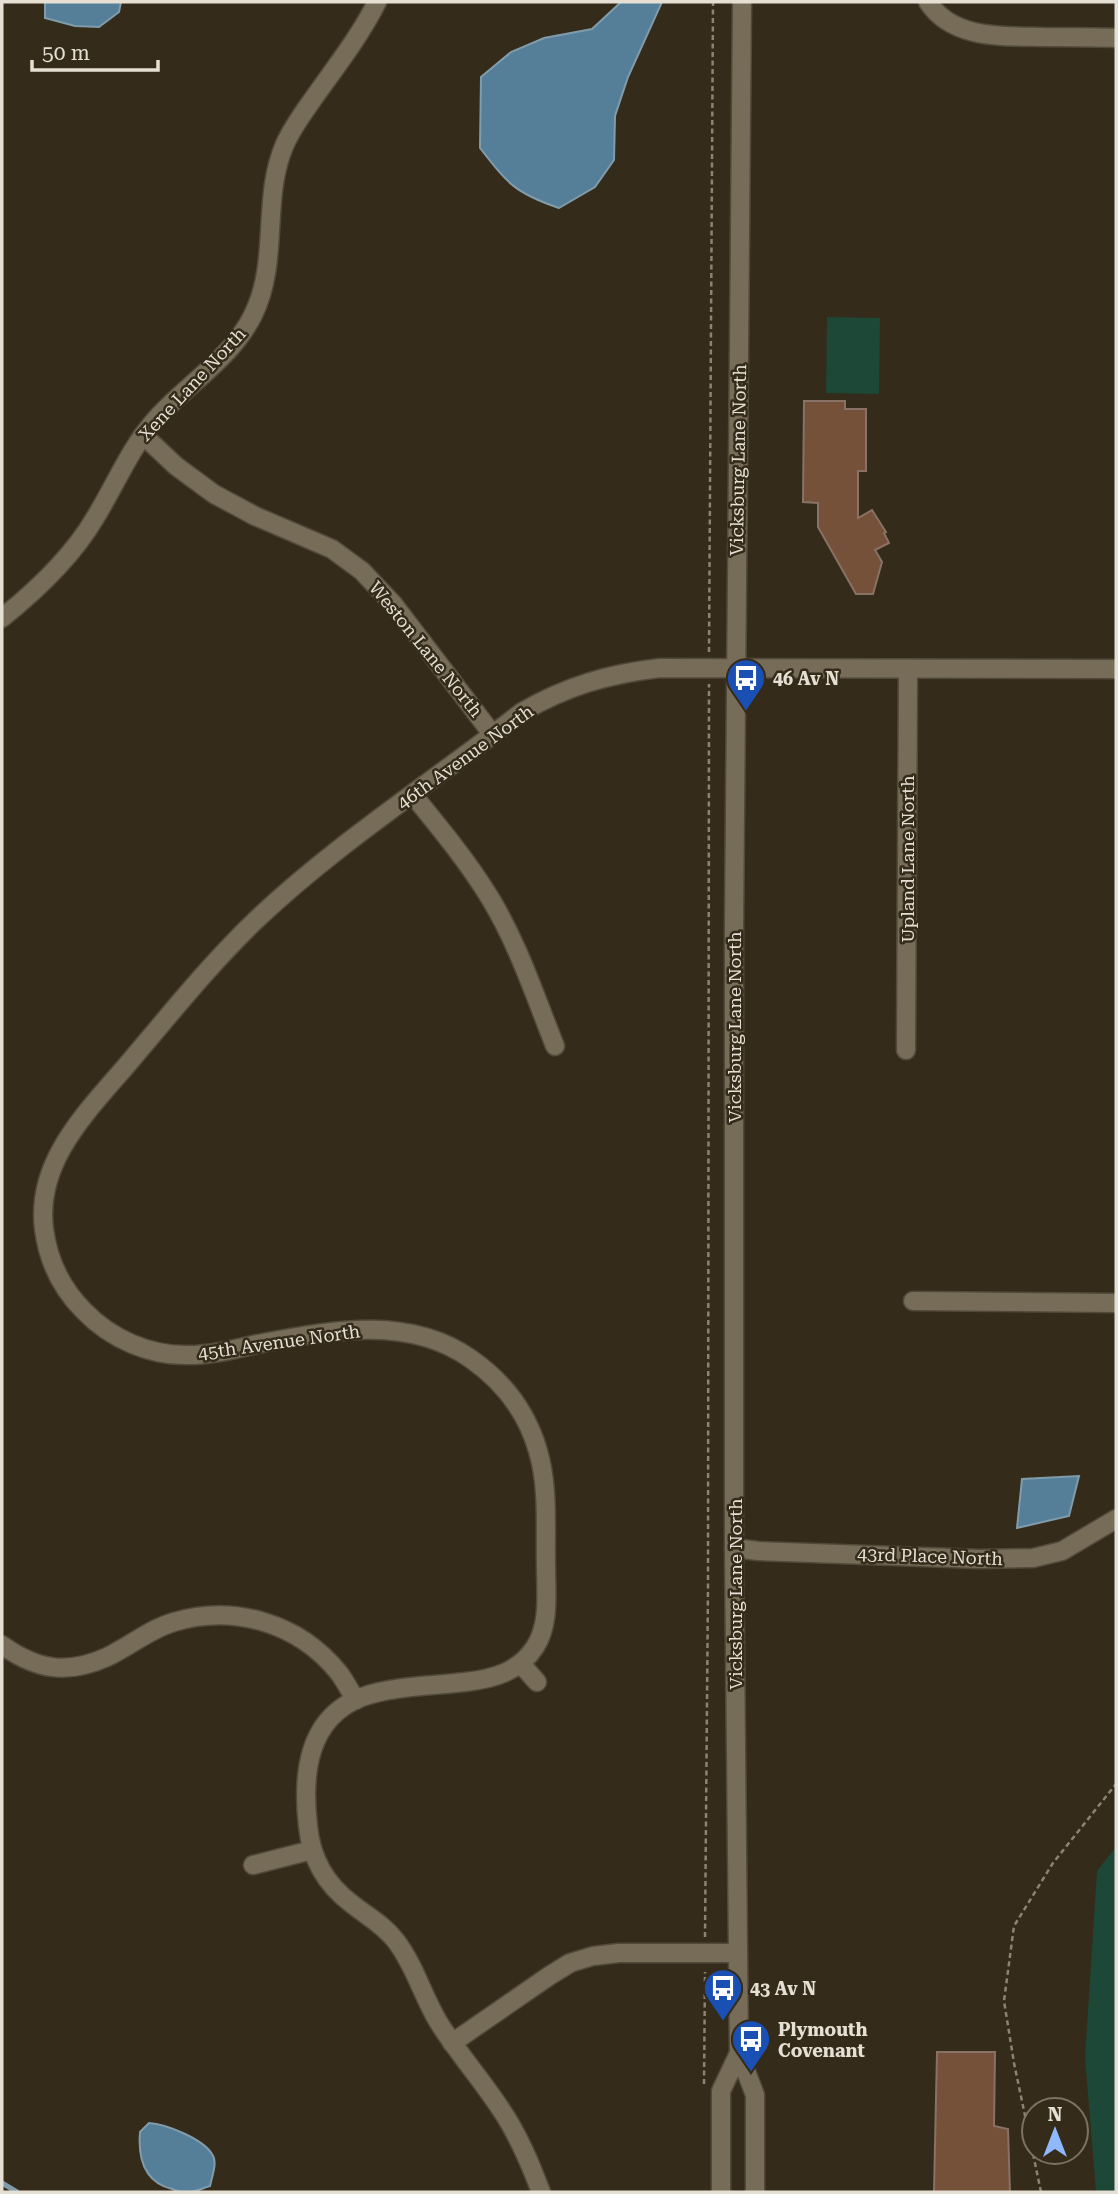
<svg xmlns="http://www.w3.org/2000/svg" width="1118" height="2194" viewBox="0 0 1118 2194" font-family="'Roboto Serif',serif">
<rect width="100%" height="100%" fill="#352b1a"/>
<g fill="#1d4736">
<polygon points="827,317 880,318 879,394 826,393"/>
<polygon points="1116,1847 1116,2192 1096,2192 1085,2057 1097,1871"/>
</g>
<g fill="#557f99" stroke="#809cab" stroke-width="2">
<polygon points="45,2 121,2 119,12 99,27 75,26 45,18"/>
<path d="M621 2H662L628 77 615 116 614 160 595 187 559 208C515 193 508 184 480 148L481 77 511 52 544 38 592 29Z"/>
<polygon points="1079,1476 1069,1516 1017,1528 1022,1479"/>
<path d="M149 2123C166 2124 203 2139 212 2154 218 2162 212 2176 210 2186 203 2188 196 2192 188 2192 182 2193 177 2191 172 2189 144 2182 138 2157 140 2132Z"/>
</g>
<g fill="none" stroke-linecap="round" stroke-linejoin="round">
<polyline stroke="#809cab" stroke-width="5" points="2,2183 17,2192"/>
</g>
<g fill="#76513a" stroke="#877265" stroke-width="2">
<polygon points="804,401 845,401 845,409 866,409 866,471 858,471 858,518 872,510 886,532 884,533 889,543 875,550 882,562 873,594 856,594 818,527 818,503 803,502"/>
<polygon points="937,2052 995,2052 994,2126 1008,2129 1010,2192 934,2192"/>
</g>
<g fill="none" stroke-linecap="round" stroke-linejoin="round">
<g stroke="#51493a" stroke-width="21">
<g id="street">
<path d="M928 2C953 40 1004 36 1044 37 1068 37 1092 37 1116 38"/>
<polyline points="143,435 176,466 214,494 255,516 332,549 362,571 394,605 493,735"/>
<path d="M2 618C37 590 72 557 95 518 116 484 130 448 156 419 187 384 232 358 253 315 280 261 261 198 285 144 292 128 303 113 313 99 335 68 360 36 377 2"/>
<path d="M413 795C440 828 468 862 490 898 518 944 535 996 555 1046"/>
<polyline points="906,1050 908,669"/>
<polyline points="913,1301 1116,1303"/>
<polyline points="734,1548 758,1551 980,1559 1033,1558 1062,1551 1116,1519"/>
<path d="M2 1645C37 1670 67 1675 107 1657 130 1646 150 1629 174 1622 234 1604 299 1623 339 1673 345 1681 350 1691 356 1700"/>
<polyline points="521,1664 537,1682"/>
<polyline points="253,1865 312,1850"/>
<polyline points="452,2043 549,1976 570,1963 593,1956 619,1953 738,1953"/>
<path d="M541 2192C530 2163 518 2134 500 2108 481 2079 458 2053 439 2023 423 1997 415 1966 396 1941 384 1925 367 1916 352 1904 325 1884 311 1858 308 1826 302 1775 307 1718 362 1697 392 1686 433 1686 465 1682 493 1679 519 1672 535 1647 550 1624 546 1593 546 1567 545 1530 549 1488 538 1451 527 1413 504 1382 471 1359 408 1314 328 1331 257 1344 235 1349 212 1355 188 1355 150 1356 111 1339 84 1311 62 1289 48 1260 44 1229 35 1159 91 1108 132 1059 172 1012 211 963 256 920 337 843 434 781 522 712 567 686 608 674 660 668L1116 669"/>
</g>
</g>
<g stroke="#51493a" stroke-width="21">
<g id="secondary">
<polyline points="742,2 734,928 734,1548 739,2053 755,2095 755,2192"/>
<polyline points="721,2192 721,2091 739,2053"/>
</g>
</g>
<g stroke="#8c8375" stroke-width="2.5" stroke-dasharray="5 3.5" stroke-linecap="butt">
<polyline points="709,652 713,2"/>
<polyline points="705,1937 708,1585 709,684"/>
<polyline points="704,2084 705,1972"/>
<polyline points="1041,2192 1014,2063 1004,2001 1014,1926 1053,1863 1116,1784"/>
</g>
<use href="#street" stroke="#776c58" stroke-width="18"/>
<use href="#secondary" stroke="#776c58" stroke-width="18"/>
</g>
<defs>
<g id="bus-pin" transform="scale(2.0125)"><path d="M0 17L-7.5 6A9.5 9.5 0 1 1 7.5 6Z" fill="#1a4fb4" stroke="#352b1a"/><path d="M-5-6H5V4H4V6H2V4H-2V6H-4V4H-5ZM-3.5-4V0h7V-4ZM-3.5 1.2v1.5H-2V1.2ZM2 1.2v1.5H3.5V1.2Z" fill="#fff"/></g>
</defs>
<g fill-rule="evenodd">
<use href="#bus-pin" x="746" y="678"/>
<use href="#bus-pin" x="723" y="1988"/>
<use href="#bus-pin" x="751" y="2039"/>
</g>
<g text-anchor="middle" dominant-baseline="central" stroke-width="5" stroke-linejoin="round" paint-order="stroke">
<g font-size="18" fill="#e5dfd4" stroke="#352b1a">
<text transform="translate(192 384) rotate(-47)">Xene Lane North</text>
<text transform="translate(738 460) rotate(-89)">Vicksburg Lane North</text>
<text transform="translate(426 649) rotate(51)">Weston Lane North</text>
<text transform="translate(465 757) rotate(-36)">46th Avenue North</text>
<text transform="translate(907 859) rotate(-90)">Upland Lane North</text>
<text transform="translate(734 1027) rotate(-90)">Vicksburg Lane North</text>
<text transform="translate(279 1342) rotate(-8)">45th Avenue North</text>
<text transform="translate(930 1556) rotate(2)">43rd Place North</text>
<text transform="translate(735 1594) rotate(-90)">Vicksburg Lane North</text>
</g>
<g font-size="18" font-weight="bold" fill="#e5dfd4" stroke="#352b1a" text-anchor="start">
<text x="773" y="678">46 Av N</text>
<text x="750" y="1988">43 Av N</text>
<text x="778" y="2029">Plymouth<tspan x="778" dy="21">Covenant</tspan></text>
</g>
</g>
<rect width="1118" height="2194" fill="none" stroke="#e5dfd4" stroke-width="7"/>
<g transform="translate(1055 2131)"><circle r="33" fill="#352b1a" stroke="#7b7364" stroke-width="2"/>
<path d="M0-5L12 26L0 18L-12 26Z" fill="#90b8fd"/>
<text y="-10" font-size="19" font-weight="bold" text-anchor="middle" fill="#e5dfd4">N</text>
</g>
<path d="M32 60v10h126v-10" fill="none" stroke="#e5dfd4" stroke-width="3.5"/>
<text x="42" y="60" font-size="21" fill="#e5dfd4" stroke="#352b1a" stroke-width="5" paint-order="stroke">50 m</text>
</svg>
